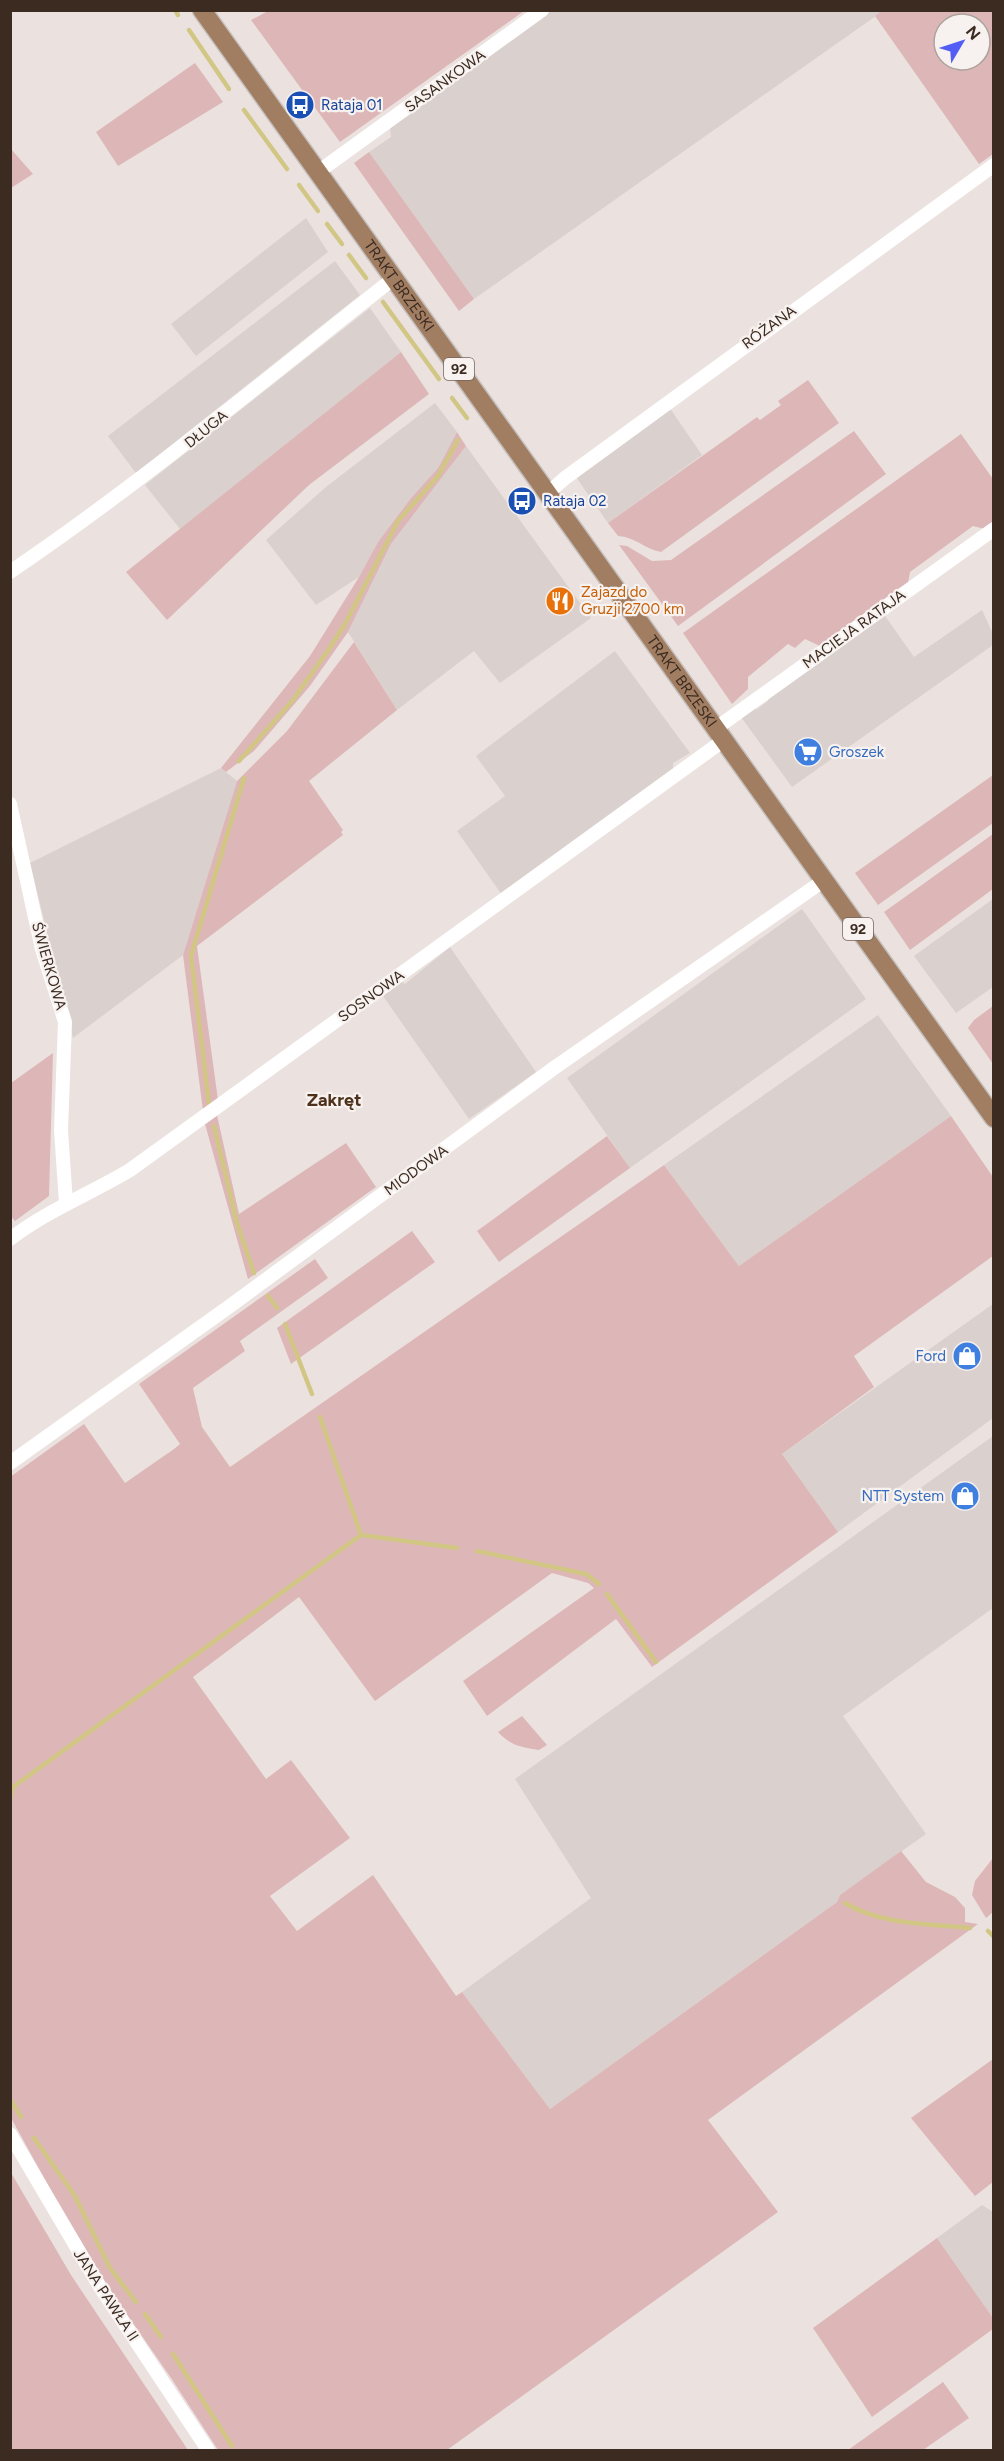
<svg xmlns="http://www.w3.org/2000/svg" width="1004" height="2461" viewBox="0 0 1004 2461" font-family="Figtree,sans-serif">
<rect width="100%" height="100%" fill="#ebe2df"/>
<g fill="#dad0cd">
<polygon points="551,11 883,11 474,299 369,152 391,137 390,127"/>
<polygon points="306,218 328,252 196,356 171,324"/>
<polygon points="335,261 360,295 136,473 108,436"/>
<polygon points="370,308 401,352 180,529 145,485"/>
<polygon points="435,403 457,432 438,468 411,498 378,542 359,577 316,605 266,540 326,487"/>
<polygon points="669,407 702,455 608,523 574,474"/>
<polygon points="466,446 591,618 500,683 474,651 397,710 348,632 391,544"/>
<polygon points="982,610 993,634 993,645 792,787 741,717 750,709 757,709 768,701 770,694 883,613 914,657"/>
<polygon points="615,651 690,753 673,763 673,772 502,895 457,831 505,796 476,756"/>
<polygon points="221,768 237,781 183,955 73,1038 30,863"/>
<polygon points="993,899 993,987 956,1013 914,956"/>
<polygon points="802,909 866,999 630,1168 567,1078"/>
<polygon points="450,947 536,1072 469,1119 383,996 402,982 405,984"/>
<polygon points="878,1015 951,1116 739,1266 664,1165"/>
<polygon points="993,1304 993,1418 838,1532 782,1454"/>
<polygon points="993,1436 993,1608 843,1716 926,1834 840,1895 837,1902 550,2109 462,1992 591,1898 515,1779"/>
<polygon points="982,2205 993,2212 993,2318 937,2238"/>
</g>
<g fill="#ddb7b8" fill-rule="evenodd">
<path d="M883 10 993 11V154L979 164 875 16ZM944 24H980V60H944Z"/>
<polygon points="268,11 268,10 524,11 340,142 251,20"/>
<polygon points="195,63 223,102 118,166 96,132"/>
<polygon points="11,149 33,174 11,188"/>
<polygon points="369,152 474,299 459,311 354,163"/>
<polygon points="401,352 429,394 309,485 167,620 126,572"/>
<path d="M808 380 839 423 661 552C645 549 635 537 618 536L608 523 757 417 760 420 781 405 778 401Z"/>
<polygon points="854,431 886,474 678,626 619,545 627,546 652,561 671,560"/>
<polygon points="457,432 466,446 391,544 348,632 310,686 254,751 226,772 221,768 310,656 359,577 378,542 411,498 438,468"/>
<polygon points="961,434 993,479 993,523 985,529 973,526 910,572 908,583 820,646 805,639 795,648 788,644 748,677 748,689 732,704 683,633"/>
<polygon points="354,642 397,710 309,781 343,830 341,832 343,835 197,946 218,1100 203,1111 183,955 237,781 287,731"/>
<polygon points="993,775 993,823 878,905 855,873"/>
<polygon points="993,834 993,889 910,950 884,912"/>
<polygon points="993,1006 993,1064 968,1028 974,1020"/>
<polygon points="53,1053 49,1196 15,1221 10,1215 11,1083"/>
<polygon points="217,1115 239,1214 346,1143 376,1187 248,1279 205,1124"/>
<polygon points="951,1116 993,1177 993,1256 854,1356 874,1387 782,1454 838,1532 652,1667 616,1619 487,1716 463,1681 594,1588 588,1583 552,1573 375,1701 299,1597 193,1677 266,1779 291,1760 350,1838 270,1896 297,1931 373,1875 456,1996 462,1992 550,2109 837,1902 840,1895 901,1851 926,1882 955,1897 965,1908 965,1922 978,1924 708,2120 778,2212 447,2450 218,2450 171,2378 90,2261 11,2118 10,1477 84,1424 125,1483 174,1449 180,1444 139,1384 315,1259 328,1278 240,1341 245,1351 193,1388 202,1427 230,1467 664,1165 739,1266"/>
<polygon points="607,1136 630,1168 499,1262 477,1231"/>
<polygon points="412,1231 435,1262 291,1364 277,1328"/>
<path d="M522 1716 547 1745 539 1750C521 1747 511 1746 498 1732Z"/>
<polygon points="993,1858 993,1912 986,1918 972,1895 975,1881"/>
<polygon points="993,2059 993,2182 975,2196 911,2118"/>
<polygon points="10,2171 71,2275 188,2450 11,2450"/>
<polygon points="937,2238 993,2318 993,2329 872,2417 813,2328"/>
<polygon points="943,2382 969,2418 923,2450 848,2450"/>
</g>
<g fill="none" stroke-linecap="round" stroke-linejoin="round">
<g stroke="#d2c685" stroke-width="4.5">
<polyline points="175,10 178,15"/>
<polyline points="189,30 229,89"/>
<polyline points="244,110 287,169"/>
<polyline points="299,185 318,211"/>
<polyline points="327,224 342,244"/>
<polyline points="349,255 366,278"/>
<polyline points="383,302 439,379"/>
<polyline points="452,398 467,418"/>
<polyline points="239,761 293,700 329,649 345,624 398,521 438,476 458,440"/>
<polyline points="209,1104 191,956 244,778"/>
<polyline points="214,1126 237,1223 254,1273"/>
<polyline points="268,1296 277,1308"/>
<polyline points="285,1324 312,1394"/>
<polyline points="361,1535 457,1548"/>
<polyline points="477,1551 586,1574 599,1584"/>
<polyline points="607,1594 656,1662"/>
<polyline points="10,1799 13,1787 361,1535 320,1417"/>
<path d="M845 1903C881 1925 929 1924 970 1928"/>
<polyline points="988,1931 994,1937"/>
<polyline points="10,2099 21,2117"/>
<polyline points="34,2138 75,2196 110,2268 136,2302"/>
<polyline points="145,2314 161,2337"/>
<polyline points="173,2354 232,2446"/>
</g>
<g stroke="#c4bfbc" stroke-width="21">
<g id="primary">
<path id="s1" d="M202 10 994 1118"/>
</g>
</g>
<g stroke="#fff" stroke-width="14">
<polyline points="318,172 542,10"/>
<polyline points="548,493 565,478 994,165"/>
<path d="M10 572C144 481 267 378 394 278"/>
<polyline points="715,729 994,529"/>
<polyline points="10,804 42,949 65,1022 61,1130 66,1203"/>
<path d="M10 1239C48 1210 90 1194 130 1170L724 740"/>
<polyline points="10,1463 230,1306 554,1068 823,881"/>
<polyline points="10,2134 100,2287 208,2450"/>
</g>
<use href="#primary" stroke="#a17d62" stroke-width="18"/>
</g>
<defs>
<g id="bus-disc" transform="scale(1.5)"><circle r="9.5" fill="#1a4fb4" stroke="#f7f1ef"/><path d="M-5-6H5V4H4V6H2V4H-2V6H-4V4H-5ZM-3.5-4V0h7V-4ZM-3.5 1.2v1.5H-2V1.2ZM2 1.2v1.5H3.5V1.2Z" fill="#fff"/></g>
<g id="restaurant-disc" transform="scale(1.5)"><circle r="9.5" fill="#e8710a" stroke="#f7f1ef"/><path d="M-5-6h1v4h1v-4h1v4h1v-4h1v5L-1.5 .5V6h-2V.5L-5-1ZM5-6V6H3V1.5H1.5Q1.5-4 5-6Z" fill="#fff"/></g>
<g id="supermarket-disc" transform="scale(1.5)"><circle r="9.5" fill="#3f7fe0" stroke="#f7f1ef"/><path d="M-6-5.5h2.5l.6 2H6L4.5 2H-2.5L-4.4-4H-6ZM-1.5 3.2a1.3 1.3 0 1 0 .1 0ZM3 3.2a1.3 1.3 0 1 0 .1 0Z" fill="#fff"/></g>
<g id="shop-disc" transform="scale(1.5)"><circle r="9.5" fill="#3f7fe0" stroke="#f7f1ef"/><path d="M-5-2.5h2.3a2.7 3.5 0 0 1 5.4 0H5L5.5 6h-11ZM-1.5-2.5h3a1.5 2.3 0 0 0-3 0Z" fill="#fff"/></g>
</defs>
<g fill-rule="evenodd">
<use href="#bus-disc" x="300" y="105"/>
<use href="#bus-disc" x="522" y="501"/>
<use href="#restaurant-disc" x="560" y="601"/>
<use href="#supermarket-disc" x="808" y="752"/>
<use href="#shop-disc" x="967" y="1356"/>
<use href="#shop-disc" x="965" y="1496"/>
</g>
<g text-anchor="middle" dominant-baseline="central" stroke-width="4.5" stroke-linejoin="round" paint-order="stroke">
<g fill="#f7f1ef" stroke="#73665e" stroke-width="1.5">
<rect x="444" y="358" width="30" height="22" rx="4.5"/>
<rect x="843" y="918" width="30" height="22" rx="4.5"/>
</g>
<g font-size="14" font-weight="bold" fill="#3b2b20">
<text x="459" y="369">92</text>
<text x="858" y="929">92</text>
</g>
<g font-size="15" fill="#3b2b20" stroke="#f7f1ef">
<text transform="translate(445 81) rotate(-36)">SASANKOWA</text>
<text stroke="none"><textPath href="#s1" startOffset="339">TRAKT BRZESKI</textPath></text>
<text transform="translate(769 327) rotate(-36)">RÓŻANA</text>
<text transform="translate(206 429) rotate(-39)">DŁUGA</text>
<text transform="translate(854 629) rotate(-36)">MACIEJA RATAJA</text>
<text stroke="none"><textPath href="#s1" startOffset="825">TRAKT BRZESKI</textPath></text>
<text transform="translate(49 966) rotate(74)">ŚWIERKOWA</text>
<text transform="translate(371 996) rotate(-36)">SOSNOWA</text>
<text transform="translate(416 1170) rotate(-36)">MIODOWA</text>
<text transform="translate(106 2295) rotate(57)">JANA PAWŁA II</text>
</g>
<g font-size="15" fill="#164399" stroke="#f7f1ef" text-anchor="start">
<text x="321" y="105">Rataja 01</text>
<text x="543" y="501">Rataja 02</text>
</g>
<g font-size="15" fill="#c56008" stroke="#f7f1ef" text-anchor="start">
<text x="581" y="592">Zajazd do<tspan x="581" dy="17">Gruzji 2700 km</tspan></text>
</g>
<g font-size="15" fill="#366cbe" stroke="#f7f1ef" text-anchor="end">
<text x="829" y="752" text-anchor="start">Groszek</text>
<text x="946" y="1356">Ford</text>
<text x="944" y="1496">NTT System</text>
</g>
<g font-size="18" font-weight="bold" fill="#4d311b" stroke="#f7f1ef">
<text x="334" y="1100">Zakręt</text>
</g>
</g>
<rect width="1004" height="2461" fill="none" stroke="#3b2b20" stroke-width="24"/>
<g transform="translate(962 42) rotate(51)"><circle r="28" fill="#f7f1ef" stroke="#aca29c" stroke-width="1.5"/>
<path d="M0-4.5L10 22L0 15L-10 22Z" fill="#525df5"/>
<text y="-9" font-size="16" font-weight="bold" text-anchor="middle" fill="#3b2b20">N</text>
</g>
</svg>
